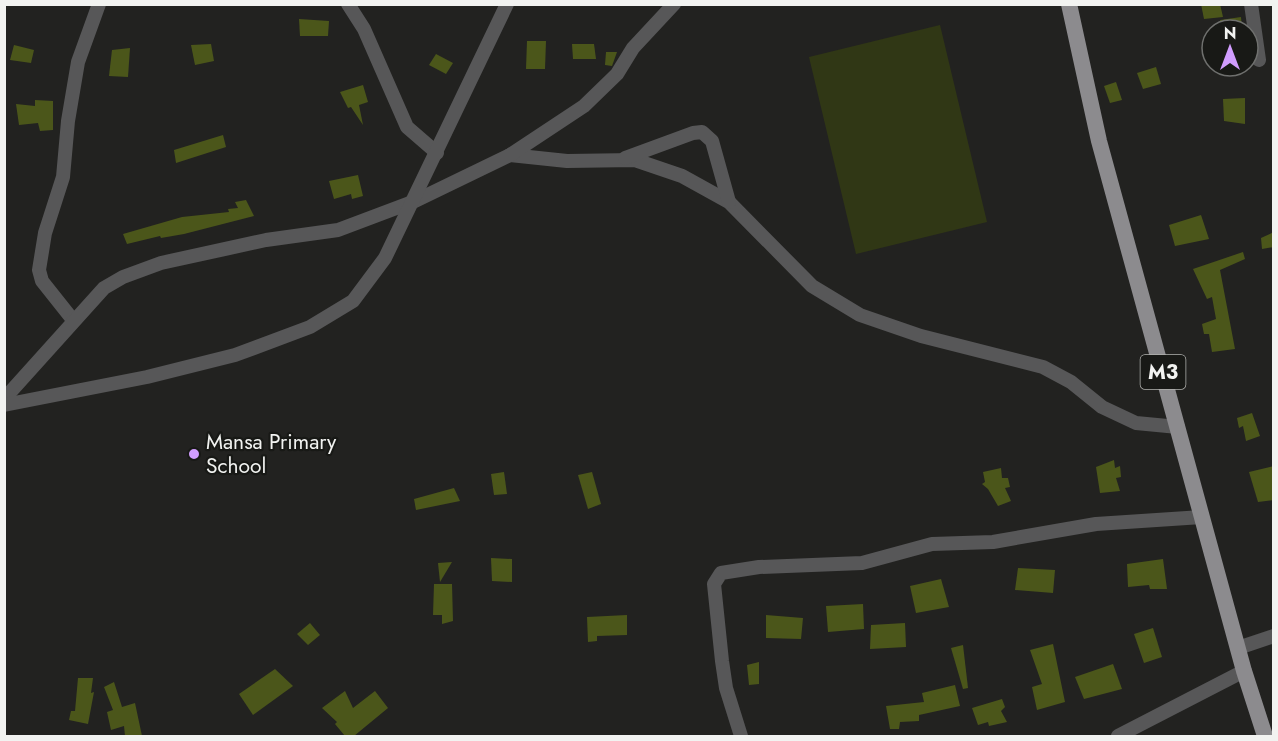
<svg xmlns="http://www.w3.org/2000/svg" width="1278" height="741" viewBox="0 0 1278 741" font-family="Jost,sans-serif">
<rect width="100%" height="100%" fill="#222220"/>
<polygon fill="#303715" points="940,25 987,222 856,254 809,57"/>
<g fill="#4b561a">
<polygon points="1201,4 1220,4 1223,17 1204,19"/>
<polygon points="1241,17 1242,29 1222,30 1220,20"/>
<polygon points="299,19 329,21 328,36 300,36"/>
<polygon points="527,41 546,41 545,69 526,69"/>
<polygon points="211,44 214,61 195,65 191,45"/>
<polygon points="572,44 594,44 596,59 573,59"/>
<polygon points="14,45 34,50 31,63 10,60"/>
<polygon points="130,48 128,77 109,76 112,50"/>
<polygon points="606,52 617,52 612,66 605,65"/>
<polygon points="436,54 453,63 446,74 429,65"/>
<polygon points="1156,67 1161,84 1143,89 1137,73"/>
<polygon points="1116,82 1122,100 1110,103 1104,86"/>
<polygon points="363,85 368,102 359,105 363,125 351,107 348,108 340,92"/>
<polygon points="1245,98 1245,124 1224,121 1223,99"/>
<polygon points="35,100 53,101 53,130 40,131 38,123 19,125 16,104 35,106"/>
<polygon points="223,135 226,147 176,163 174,150"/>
<polygon points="358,175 363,196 352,199 351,194 334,199 329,181"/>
<polygon points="246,200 254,216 184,234 161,238 160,236 127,244 123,234 182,217 229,212 228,209 238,208 235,202"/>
<polygon points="1201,215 1209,239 1175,246 1169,225"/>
<polygon points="1274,232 1274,247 1262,249 1261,238"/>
<polygon points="1243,252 1245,259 1220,270 1235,349 1212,352 1209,334 1204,334 1202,324 1216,319 1212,297 1207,299 1193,269"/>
<polygon points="1252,413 1260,436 1246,441 1243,426 1239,428 1237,418"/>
<polygon points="1114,460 1115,468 1120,466 1121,477 1116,478 1120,491 1100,493 1096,467"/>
<polygon points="1274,466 1274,500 1258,502 1249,472"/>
<polygon points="1001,468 1002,478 1008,478 1010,487 1005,488 1011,501 998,506 988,489 982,484 985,482 983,472"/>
<polygon points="504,472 507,494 494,495 491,474"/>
<polygon points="592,472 601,504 588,509 578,475"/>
<polygon points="454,488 460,501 416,510 414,499"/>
<polygon points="491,558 512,559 512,582 492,581"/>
<polygon points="1163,559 1167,589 1150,589 1149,585 1128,587 1127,564"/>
<polygon points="452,562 440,582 438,563"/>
<polygon points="1018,568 1055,570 1053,593 1015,590"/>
<polygon points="941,579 949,607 916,613 910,586"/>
<polygon points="434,584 452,584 453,621 442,624 442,615 433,615"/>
<polygon points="863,604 864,629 828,632 826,606"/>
<polygon points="627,615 627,635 597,636 597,641 588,642 587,617"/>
<polygon points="766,615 803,618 801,639 766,638"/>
<polygon points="310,623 320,635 308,645 297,634"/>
<polygon points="905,623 906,647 870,649 871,625"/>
<polygon points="1153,628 1162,657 1144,663 1134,634"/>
<polygon points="1053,644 1065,702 1037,710 1032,687 1042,684 1030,650"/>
<polygon points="963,645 968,688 963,689 951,648"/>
<polygon points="759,662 759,684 749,685 747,665"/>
<polygon points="1113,664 1122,689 1084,699 1075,677"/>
<polygon points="275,669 293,686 253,715 239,694"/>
<polygon points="78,678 93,678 91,693 94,692 88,724 69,720 71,711 75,711"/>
<polygon points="114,682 122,707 135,703 142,736 125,736 124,726 111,730 107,712 113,710 104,687"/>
<polygon points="955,685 960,706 919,715 919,721 900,722 899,729 890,729 886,706 924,702 922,693"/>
<polygon points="345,691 353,708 375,691 388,708 354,736 345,736 335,724 337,722 322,708"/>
<polygon points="1002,699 1005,707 1001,711 1007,722 989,726 988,722 978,725 972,708"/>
</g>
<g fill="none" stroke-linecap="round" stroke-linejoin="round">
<g stroke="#575758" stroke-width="14">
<polyline points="348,4 364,29 407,127 437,153"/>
<polyline points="1251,4 1259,60"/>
<polyline points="510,155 567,161 635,160 682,176 729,202 812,286 860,315 921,336 1043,367 1071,382 1102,407 1136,423 1178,427"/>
<polyline points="625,158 693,133 702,132 712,141 729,202"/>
<polyline points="73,320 42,281 39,270 45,233 63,177 68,121 78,62 99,4"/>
<polyline points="4,399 104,288 123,277 161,263 266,240 338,230 415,201 510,155 584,106 617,74 633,48 674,4"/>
<polyline points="4,405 147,377 235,355 310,327 353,301 385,258 507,4"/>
<polyline points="1238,648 1274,636"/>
<polyline points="741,736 726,688 722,661 714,584 721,573 759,567 862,563 932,544 993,542 1096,524 1202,517"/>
<polyline points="1118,736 1244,671"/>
</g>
<polyline stroke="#8c8b8e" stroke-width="16" points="1069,4 1099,141 1244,671 1265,736"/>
</g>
<circle fill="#d19dfe" stroke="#181916" stroke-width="2" cx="194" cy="454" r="6"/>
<g text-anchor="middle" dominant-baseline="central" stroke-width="4.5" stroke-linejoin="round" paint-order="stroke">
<rect fill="#181916" stroke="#b1b2af" stroke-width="1.5" x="1140.5" y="355" width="45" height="34" rx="4.5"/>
<g font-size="20" font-weight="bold" fill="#f2f3f1">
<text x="1163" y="372">M3</text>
</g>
<g font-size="21" fill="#f2f3f1" stroke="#181916" text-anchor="start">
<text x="206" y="442">Mansa Primary<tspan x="206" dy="24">School</tspan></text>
</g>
</g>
<rect width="1278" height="741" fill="none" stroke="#f2f3f1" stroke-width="12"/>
<g transform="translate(1230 48)"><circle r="28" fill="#181916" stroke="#6f706e" stroke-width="1.5"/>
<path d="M0-4.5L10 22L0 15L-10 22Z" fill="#d19dfe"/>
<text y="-9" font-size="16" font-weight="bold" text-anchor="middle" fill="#f2f3f1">N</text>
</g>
</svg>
